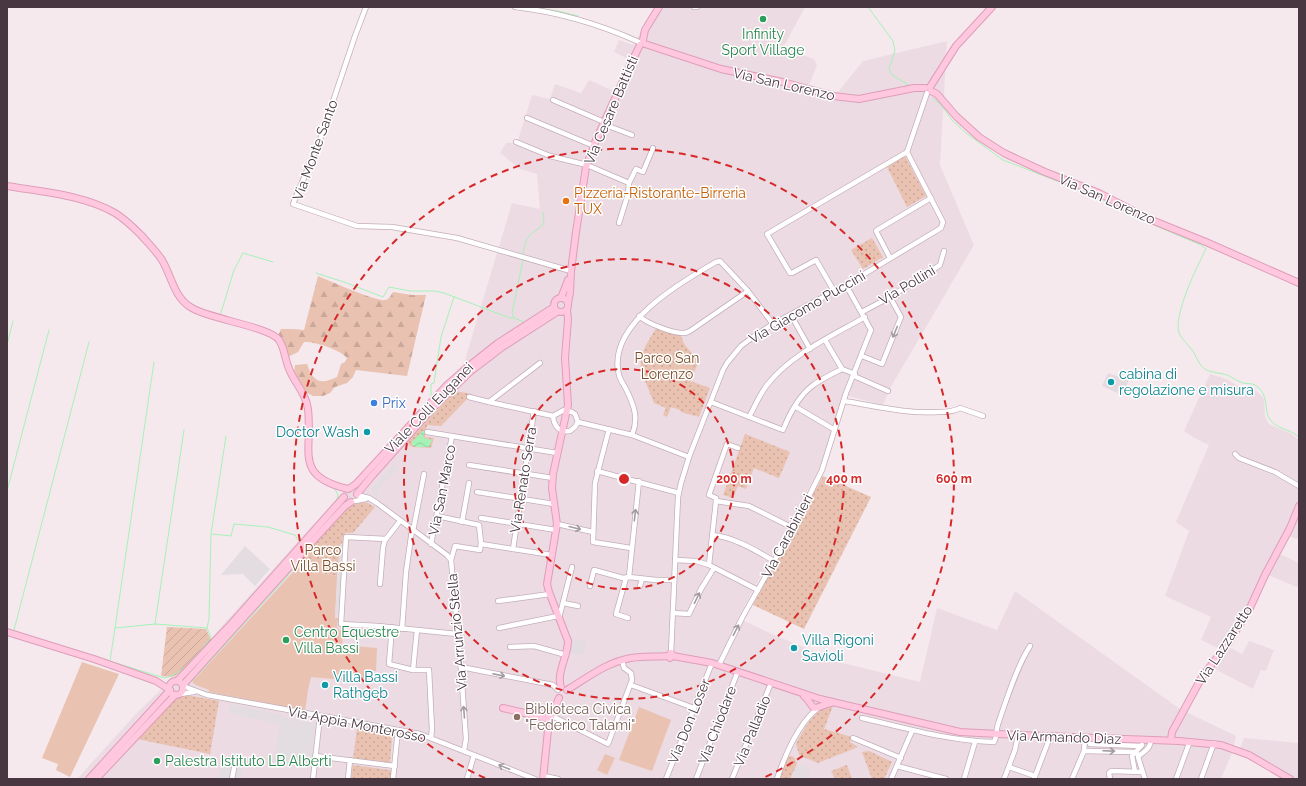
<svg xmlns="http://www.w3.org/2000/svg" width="1306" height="786" viewBox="0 0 1306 786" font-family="Raleway,sans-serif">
<defs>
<pattern id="grass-dots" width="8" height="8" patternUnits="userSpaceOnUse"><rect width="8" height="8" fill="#e9c2b1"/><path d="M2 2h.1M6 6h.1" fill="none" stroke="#c9a799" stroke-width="1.8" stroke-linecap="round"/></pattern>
<pattern id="forest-firs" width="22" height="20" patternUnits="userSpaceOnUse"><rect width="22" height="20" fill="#e9c2b1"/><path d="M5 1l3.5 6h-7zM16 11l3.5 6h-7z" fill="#c9a799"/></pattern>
<pattern id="garden-furrows" width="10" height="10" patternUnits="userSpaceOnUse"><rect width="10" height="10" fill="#e9c2b1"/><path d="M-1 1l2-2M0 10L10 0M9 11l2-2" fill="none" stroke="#c9a799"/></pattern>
<pattern id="water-waves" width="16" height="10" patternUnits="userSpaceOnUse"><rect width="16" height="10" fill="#a5f2b8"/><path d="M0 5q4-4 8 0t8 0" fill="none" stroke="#90d09f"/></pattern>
</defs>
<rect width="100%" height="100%" fill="#f5e9ee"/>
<g fill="#eddbe3" fill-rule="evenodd">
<path d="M655 7H805L783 48 814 59 817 65 809 85 838 92 863 61 947 41 940 165 974 245 892 385 883 405 843 395 820 468 738 618 774 635 843 663 920 682 937 608 997 630 1015 591 1180 709 1236 736 1232 753 1221 779H77L134 716 195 656 328 508 464 363 512 203 540 209 537 174 520 169 500 153 506 143H517L532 95 550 99 555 84 581 93 589 80 614 91 628 59 614 52 619 40 633 45ZM745 434 754 468 746 488 738 485Z"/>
<polygon points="1210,374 1226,379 1238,386 1252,388 1261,395 1264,399 1265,415 1267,421 1269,424 1290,433 1299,440 1299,540 1289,536 1280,554 1299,563 1299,588 1268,575 1246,621 1229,647 1242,654 1249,641 1274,650 1266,671 1261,670 1253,689 1211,667 1224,651 1201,640 1211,617 1165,596 1189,531 1176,522 1209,445 1194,438 1184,431"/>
<polygon points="1244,738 1299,743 1299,779 1295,779 1251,753 1240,748"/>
</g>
<polygon fill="#e4dae0" points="1108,373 1129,380 1122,395 1102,386"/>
<g fill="url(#grass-dots)">
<polygon points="905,156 926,196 907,207 887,167"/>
<polygon points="872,238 883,257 863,269 851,250"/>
<path d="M657 327 681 335C683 345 691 353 700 359L690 381 710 388 699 417 681 412 680 410 671 407 667 417 663 415 666 408 654 403C640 365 632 365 657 327Z"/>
<polygon points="455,391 472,394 441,426 427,425 425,437 434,438 431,448 412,447 406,443"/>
<polygon points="745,434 790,452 779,478 754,468 746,489 738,486 733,498 723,495"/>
<polygon points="823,476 871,497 804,629 753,605"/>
<polygon points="360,502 368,503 375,507 353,533 346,533 343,536 342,545 340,544 337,576 294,568 348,507"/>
<polygon points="182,696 192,696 219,701 210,754 137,739 175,700"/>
<path d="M830 706H833L824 729 852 737 850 742 858 747 818 763 799 755 796 744C804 729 813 711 830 706Z"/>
<polygon points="357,728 394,735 395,738 392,738 390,763 353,759"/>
<polygon points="869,751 892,762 884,779 872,779 862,752"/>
<polygon points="791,756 794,757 797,764 790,779 780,779 787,758"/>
<polygon points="353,765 390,770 392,771 391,779 351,779"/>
<polygon points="847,765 852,779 835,779 831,771"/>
</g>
<path fill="url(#forest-firs)" d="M318 276C328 280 377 302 385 300 389 300 391 295 393 292L412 295H426L407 376 356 370 353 377 347 383 335 387 330 393 323 396H313L304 391 294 375 295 365 307 364C313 382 320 385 337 377L341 364 345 362 347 358C341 350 314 341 304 342L298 352 290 356 287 355 278 336 281 329H293L304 330Z"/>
<path fill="url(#garden-furrows)" d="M167 627 206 629 211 640C203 648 181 676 171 677 168 677 164 676 161 676Z"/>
<g fill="#e9c2b1">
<polygon points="679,361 688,366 679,383 670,379"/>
<polygon points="296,569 337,576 335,618 338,618 337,627 339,630 343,631 342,645 377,648 376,671 365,670 363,682 311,677 308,690 305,711 209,692 209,690 196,685 192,682"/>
<polygon points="82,662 119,674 70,777 56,770 58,764 42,758"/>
<polygon points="639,707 671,720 652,771 619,760"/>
<polygon points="605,754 615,758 607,775 597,770"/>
</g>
<g fill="#e3dde1">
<polygon points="394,465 398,468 377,490 380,494 378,498 373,494 372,488"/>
<polygon points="340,544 344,544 340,614 335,614"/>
<polygon points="245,546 270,569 255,586 243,574 221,575"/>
<polygon points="571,638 587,642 583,655 581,654 581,655 569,652"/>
<polygon points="230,704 282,715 282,717 315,723 311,769 274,762 280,724 228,713"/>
<polygon points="224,756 236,758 234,767 243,769 241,779 219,779"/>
<polygon points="806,764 812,779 790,779 796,766 798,767"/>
</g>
<polygon fill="url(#water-waves)" points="423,431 425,431 423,438 432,440 429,447 416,447 412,445 412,442"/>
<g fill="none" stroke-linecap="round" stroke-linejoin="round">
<g stroke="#a5f2b8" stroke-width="1">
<polyline points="868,7 893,41 895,51 889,69 892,75 910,86"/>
<polyline points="535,8 558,11 578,16"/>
<path d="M933 98 941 105 952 120 966 133 1003 160 1093 195 1140 219 1201 245 1206 249C1197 266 1173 316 1179 333 1182 340 1190 346 1194 353 1198 360 1200 368 1209 371 1215 373 1221 373 1227 375 1232 377 1237 381 1243 383 1247 384 1251 383 1255 385 1271 395 1262 412 1272 422 1279 429 1292 430 1299 437"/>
<path d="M523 255C524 248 525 239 531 234 541 226 546 227 543 212"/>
<polyline points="523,260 512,313 514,318 524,322"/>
<polyline points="316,273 344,282 383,297 389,287 410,291 434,291 444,293 510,318 514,318"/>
<polyline points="220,316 234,270 243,253 273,262"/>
<polyline points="7,345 13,321"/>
<polyline points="431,395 431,384 434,383 441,337 454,297"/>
<polyline points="422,425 439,407"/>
<polyline points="329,486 335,489 338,495 337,500"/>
<polyline points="7,491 49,330"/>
<polyline points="212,534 231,536 234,524 268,527 295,535 300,543"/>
<polyline points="242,606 267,579"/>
<polyline points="155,624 184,430"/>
<polyline points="115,628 154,362"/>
<polyline points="207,628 209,619 211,534 226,436"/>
<polyline points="7,629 17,632"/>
<polyline points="14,630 89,342"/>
<polyline points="7,641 8,638"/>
<path d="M68 648 164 678C184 674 198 652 211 638L207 628 155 624 115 628 110 661"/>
<polyline points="191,682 283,581 301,559"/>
</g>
<g stroke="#c3aeb9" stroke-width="6">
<g id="street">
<polyline points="366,7 355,36 321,137 293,204 357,226 392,227 457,238 571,271"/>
<path d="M515 7C559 12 599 24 639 42"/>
<polyline points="694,7 697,7"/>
<polyline points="553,100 604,122"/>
<polyline points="527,118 594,146"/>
<polyline points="603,124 632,135"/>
<polyline points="516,142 550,156 587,165 629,183 628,194 619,223"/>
<polyline points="629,183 636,169 643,172 653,148"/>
<polyline points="890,258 876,231 877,230 931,198"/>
<polyline points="834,291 816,260 792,273 790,273 767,234 907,152"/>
<polyline points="862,312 890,297 940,265 944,251"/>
<polyline points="791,315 810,349"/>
<path d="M639 316C646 323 674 334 684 333 686 333 688 332 690 331L748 291"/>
<polyline points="825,340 842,369 855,374"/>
<polyline points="862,356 882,364 901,317 890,297"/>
<polyline points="540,363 489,402 553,416"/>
<polyline points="854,376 888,391"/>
<polyline points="469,397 489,402"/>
<path d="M844 401C876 406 906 414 939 412 946 412 953 412 960 408L983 416"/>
<path d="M711 402 783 430C789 415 799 396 812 386 821 379 832 374 842 369"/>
<polyline points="796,407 835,430"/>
<path d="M564 410 572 412 575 414 578 422 575 427 570 431C559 433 554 426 553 416Z"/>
<path d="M749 417C755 406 760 394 767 385 790 355 832 336 865 317"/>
<polyline points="578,422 632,435 689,457"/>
<polyline points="609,429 595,483 593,542 631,548"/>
<polyline points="427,432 557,453"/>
<path d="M632 435C639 418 634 405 626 389 624 385 620 380 619 375 606 325 681 282 716 262L720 261 748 291 773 324"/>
<polyline points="1235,454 1239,458 1275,472 1299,486"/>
<polyline points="469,465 553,478"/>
<polyline points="597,471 679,493"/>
<polyline points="477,492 554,504"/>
<polyline points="357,495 369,498 377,503 447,555 451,560 461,669 466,739 464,750"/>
<polyline points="355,501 366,499"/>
<polyline points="716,501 749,506 793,528"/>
<polyline points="437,516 479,525 481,543 480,550 455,546 451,560"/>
<polyline points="481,518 556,530"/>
<polyline points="400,521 386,539 346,537 341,624 378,626 457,634"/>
<polyline points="462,522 469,483"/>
<polyline points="557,524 593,532"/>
<polyline points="413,531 424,474"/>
<path d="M712 535C734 537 755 550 774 561"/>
<polyline points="431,544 452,436"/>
<polyline points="481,544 552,555"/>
<polyline points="513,549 534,411"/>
<polyline points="675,560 696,561 709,565 758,590"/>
<polyline points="709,565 716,501 716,498 709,495 727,444 738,448"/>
<polyline points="629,577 639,481"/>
<polyline points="626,578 616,614 628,618"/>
<polyline points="380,584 383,548 385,539"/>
<polyline points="590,586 594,570 623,578 629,577 656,580 674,580"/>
<polyline points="640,586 642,579"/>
<polyline points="498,601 550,594"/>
<polyline points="563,603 578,606"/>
<polyline points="673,613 689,614 701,589 714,568"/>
<polyline points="559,618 572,567"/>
<polyline points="392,627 389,664 413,670 429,670 432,729 431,738"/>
<polyline points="499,628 558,616"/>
<polyline points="402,629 406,572 412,530"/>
<polyline points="510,647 534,646 566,655"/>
<polyline points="671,653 678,497 681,483 689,457 723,370 727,363 741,346 753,337 773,324 846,285 941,228 943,222 907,152 927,93"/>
<polyline points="719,665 743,616 793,528 822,470 846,393 871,330 846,285"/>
<polyline points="461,667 553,685 558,690"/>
<polyline points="413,670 417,630"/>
<polyline points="631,685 694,708"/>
<polyline points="183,686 207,695 420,734 535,779"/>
<polyline points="180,694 194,692"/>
<polyline points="552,716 608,744 632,680 631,673 624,668 622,660"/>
<path d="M862 718C906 728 948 741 994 742 997 737 996 730 998 724 1006 701 1017 666 1030 646"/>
<polyline points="853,738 901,758"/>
<polyline points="1090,744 1141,746"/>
<polyline points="1084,751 1134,752 1139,755"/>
<polyline points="315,756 395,766"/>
<polyline points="897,766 946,779"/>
<polyline points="1009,767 1035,776"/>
<polyline points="1135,772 1132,756 1142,745"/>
<polyline points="544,776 558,779"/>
<polyline points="232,779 236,758"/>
<polyline points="313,779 320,716"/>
<polyline points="348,779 350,760"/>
<polyline points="393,779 398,730"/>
<polyline points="467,779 474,755"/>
<polyline points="666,779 712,663"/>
<polyline points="696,779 738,671"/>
<polyline points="732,779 771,683"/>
<path d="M777 779C785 755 798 724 818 708"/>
<polyline points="891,779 912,731"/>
<polyline points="964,779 975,742"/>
<polyline points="1004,779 1015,750 1018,735"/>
<polyline points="1034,779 1050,737"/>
<polyline points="1072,779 1084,751 1085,738"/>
<polyline points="1110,779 1109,773 1111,771 1142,772"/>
<path d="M1145 779 1138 757C1144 751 1150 750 1151 740"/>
<polyline points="1176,779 1190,741"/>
<polyline points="1201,779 1214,743"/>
</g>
</g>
<g stroke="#de9eb9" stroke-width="8">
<g id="secondary">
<polyline points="643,40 645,30 659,7"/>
<polyline points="645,44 721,69 783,82 833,96 859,99 914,88 925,88"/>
<polyline points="930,87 956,46 992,7"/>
<polyline points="931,91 937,94 956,116 979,137 1004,153 1045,172 1099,193 1149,219 1206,242 1299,283"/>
<path d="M7 186C43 192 83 195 115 213 125 219 133 227 141 235 148 243 156 251 162 260 172 277 174 298 192 308 210 319 270 327 279 340 284 347 285 358 288 366 293 382 306 392 308 409 313 452 293 476 348 489"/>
<circle cx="561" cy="305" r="7"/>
<polyline points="561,298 568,280"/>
<polyline points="568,303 570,293 571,271 576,232 586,167 596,140 635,55 640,45"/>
<polyline points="350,488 356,484 447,385 469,366 498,343 554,307"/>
<polyline points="357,494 371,477 431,410 471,371 501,348 557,312"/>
<polyline points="7,632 94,659 156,681 170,690"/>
<polyline points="668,656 671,653 673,656 712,663 820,699 960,732 1018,735 1179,741 1221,745 1249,755 1290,779"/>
<polyline points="177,681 232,623 344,497"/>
<circle cx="176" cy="688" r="7"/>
<polyline points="183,685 310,544 345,506 351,502"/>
<path d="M561 687C556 673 568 656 568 641L549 592 547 584 557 524 552 488 553 474 568 405 565 358 568 319 567 310"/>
<path d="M567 690C587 678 607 662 631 658 643 656 656 657 668 656L670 658"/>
<path d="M804 696C810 701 810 705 814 708 819 708 825 704 831 703"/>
<polyline points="503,708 550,719"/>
<polyline points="1171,740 1172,732 1202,677 1229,642 1249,610 1265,575 1290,528 1299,506"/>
<polyline points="89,779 170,690"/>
<polyline points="96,779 175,695"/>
<polyline points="543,779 548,730 550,719 559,698"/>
</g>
</g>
<use href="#street" stroke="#fff" stroke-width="4.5"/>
<use href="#secondary" stroke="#ffc8de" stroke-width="6"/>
</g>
<defs><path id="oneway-shaft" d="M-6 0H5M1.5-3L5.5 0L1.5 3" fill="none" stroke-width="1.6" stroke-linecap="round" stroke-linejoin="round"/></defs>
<g stroke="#a49ba0">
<use href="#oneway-shaft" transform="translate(895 332) rotate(112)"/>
<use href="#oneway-shaft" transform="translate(635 515) rotate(-83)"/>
<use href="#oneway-shaft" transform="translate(575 528) rotate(14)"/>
<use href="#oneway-shaft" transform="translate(697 598) rotate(-64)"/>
<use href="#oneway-shaft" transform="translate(736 630) rotate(-63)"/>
<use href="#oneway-shaft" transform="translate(499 675) rotate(11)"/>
<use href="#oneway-shaft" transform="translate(464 712) rotate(-94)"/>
<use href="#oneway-shaft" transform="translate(1109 751) rotate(2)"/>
<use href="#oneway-shaft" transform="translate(504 767) rotate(-158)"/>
</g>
<g fill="none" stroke="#d62828" stroke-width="2" stroke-dasharray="7 5">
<circle cx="624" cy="479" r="110"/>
<circle cx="624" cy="479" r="220"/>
<path d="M485 778A330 330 0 1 1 763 778"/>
</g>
<g fill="#2e9e5b" stroke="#fff" stroke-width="1.5">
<circle cx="763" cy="19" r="4"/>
<circle cx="286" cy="640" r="4"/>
<circle cx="157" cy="761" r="4"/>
</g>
<circle fill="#e8710a" stroke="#fff" stroke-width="1.5" cx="566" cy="201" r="4"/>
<g fill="#0f9aa8" stroke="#fff" stroke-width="1.5">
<circle cx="1111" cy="382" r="4"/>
<circle cx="367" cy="432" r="4"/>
<circle cx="794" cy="648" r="4"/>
<circle cx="325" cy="685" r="4"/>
</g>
<circle fill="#3f7fe0" stroke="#fff" stroke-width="1.5" cx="374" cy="403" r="4"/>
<circle fill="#8d6e63" stroke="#fff" stroke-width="1.5" cx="517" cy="717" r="4"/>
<g text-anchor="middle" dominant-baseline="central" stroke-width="3" stroke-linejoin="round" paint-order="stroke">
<g font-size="14" fill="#27864d" stroke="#fff" text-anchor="start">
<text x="763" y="34" text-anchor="middle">Infinity<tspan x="763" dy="16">Sport Village</tspan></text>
<text x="294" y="632">Centro Equestre<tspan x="294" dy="16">Villa Bassi</tspan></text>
<text x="165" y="761">Palestra Istituto LB Alberti</text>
</g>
<g font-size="14" fill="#483741" stroke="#fff">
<text transform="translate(784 84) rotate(13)">Via San Lorenzo</text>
<text transform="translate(611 110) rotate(-67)">Via Cesare Battisti</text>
<text transform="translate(315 150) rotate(-70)">Via Monte Santo</text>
<text transform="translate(1107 199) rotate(24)">Via San Lorenzo</text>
<text transform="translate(907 285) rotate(-31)">Via Pollini</text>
<text transform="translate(807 307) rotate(-30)">Via Giacomo Puccini</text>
<text transform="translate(429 408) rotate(-46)">Viale Colli Euganei</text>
<text transform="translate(523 480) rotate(-81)">Via Renato Serra</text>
<text transform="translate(442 490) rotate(-79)">Via San Marco</text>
<text transform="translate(787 536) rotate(-62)">Via Carabinieri</text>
<text transform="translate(457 632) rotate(-95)">Via Arrunzio Stella</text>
<text transform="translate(1224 645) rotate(-57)">Via Lazzaretto</text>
<text transform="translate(689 721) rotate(-68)">Via Don Loser</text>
<text transform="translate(357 724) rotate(11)">Via Appia Monterosso</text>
<text transform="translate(717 725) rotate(-69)">Via Chiodare</text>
<text transform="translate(752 731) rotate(-68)">Via Palladio</text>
<text transform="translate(1064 737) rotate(2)">Via Armando Diaz</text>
</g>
<g font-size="14" fill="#c56008" stroke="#fff" text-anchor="start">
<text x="574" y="193">Pizzeria-Ristorante-Birreria<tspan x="574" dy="16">TUX</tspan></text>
</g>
<g font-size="14" fill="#7c4f29" stroke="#fff">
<text x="667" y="358">Parco San<tspan x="667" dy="16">Lorenzo</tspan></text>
<text x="323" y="550">Parco<tspan x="323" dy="16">Villa Bassi</tspan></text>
</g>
<g font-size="14" fill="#0d838f" stroke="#fff" text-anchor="start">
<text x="1119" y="374">cabina di<tspan x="1119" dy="16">regolazione e misura</tspan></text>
<text x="359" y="432" text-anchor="end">Doctor Wash</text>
<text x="802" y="640">Villa Rigoni<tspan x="802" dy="16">Savioli</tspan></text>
<text x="333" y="677">Villa Bassi<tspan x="333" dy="16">Rathgeb</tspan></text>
</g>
<g font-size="14" fill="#366cbe" stroke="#fff" text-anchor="start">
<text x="382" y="403">Prix</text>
</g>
<g font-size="14" fill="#785e54" stroke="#fff" text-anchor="start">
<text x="525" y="709">Biblioteca Civica<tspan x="525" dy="16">"Federico Talami"</tspan></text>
</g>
</g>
<circle cx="624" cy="479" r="6" fill="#d62828" stroke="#fff" stroke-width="2"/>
<g font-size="12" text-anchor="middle" font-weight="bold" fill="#d62828" stroke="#fff" stroke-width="3" stroke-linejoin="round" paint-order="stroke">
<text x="734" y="483">200 m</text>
<text x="844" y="483">400 m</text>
<text x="954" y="483">600 m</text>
</g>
<rect width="1306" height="786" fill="none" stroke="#483741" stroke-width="16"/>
</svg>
